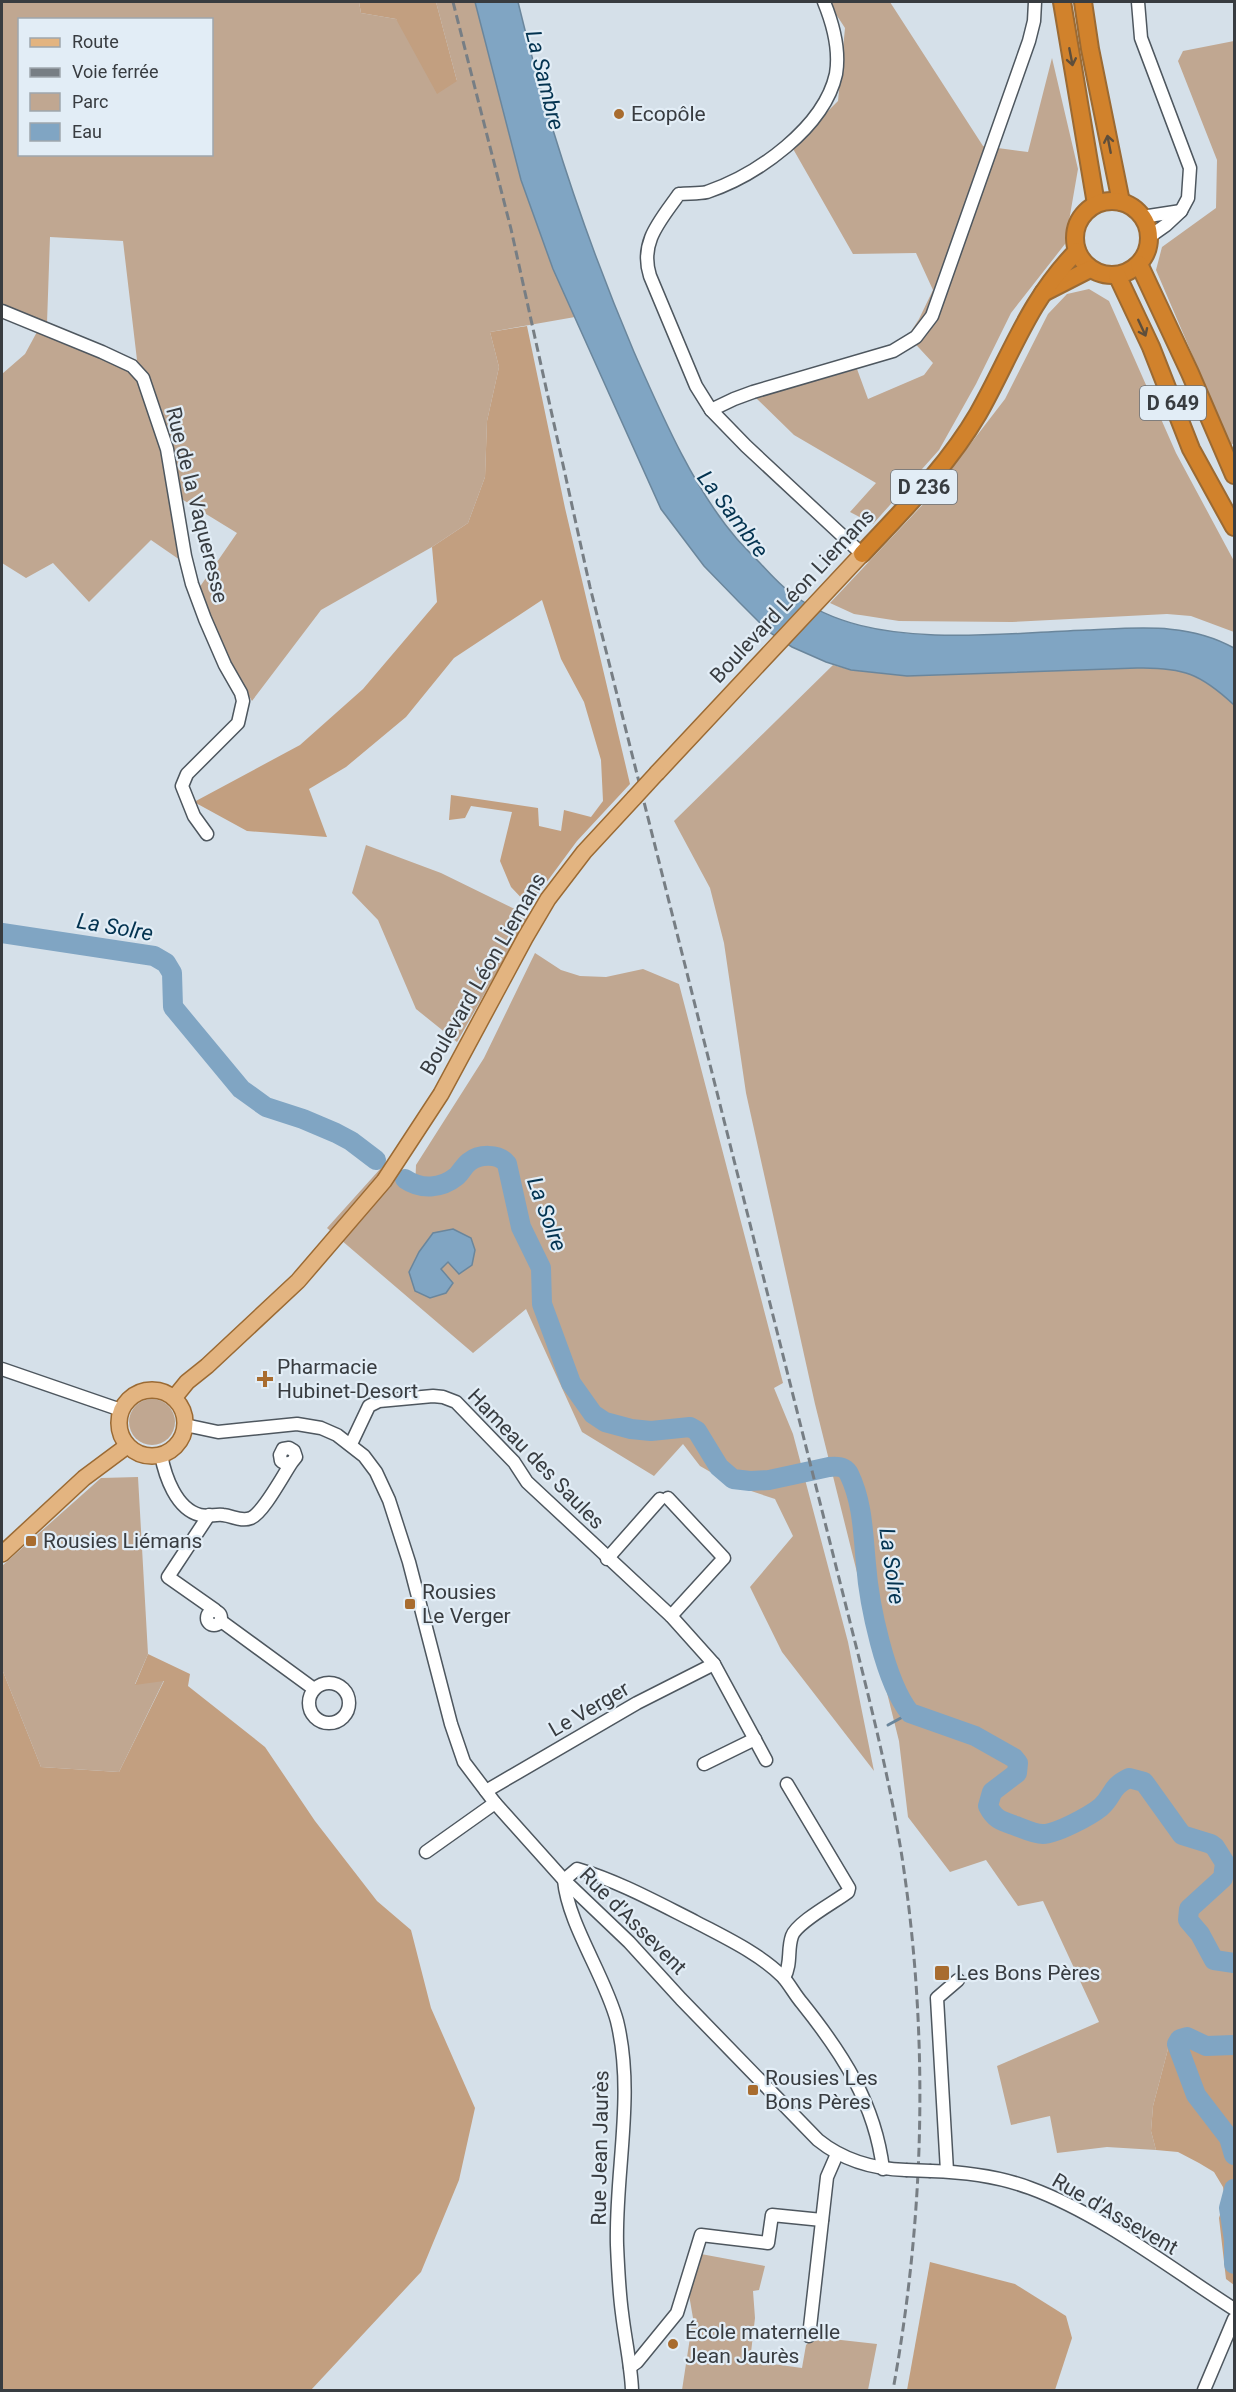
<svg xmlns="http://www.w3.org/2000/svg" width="1236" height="2392" viewBox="0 0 1236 2392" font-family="Roboto,sans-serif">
<rect width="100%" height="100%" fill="#d5e0e9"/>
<g fill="#c0a791" fill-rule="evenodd">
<path d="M2 2H359L361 13 396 19 457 81 436 2H475L521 180 553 269 575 317 490 332 499 367 487 421 485 477 468 523 432 547 321 610 252 701 218 644 199 588 237 533 180 498V560L151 540 89 602 53 563 26 578 2 563V374L25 354 38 330 137 360 123 241 50 237 47 323 2 307ZM20 20H212V154H20Z"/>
<polygon points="828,2 890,2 983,146 1028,152 1052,58 1078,169 1065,244 1011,313 976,384 939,450 873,524 850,512 876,483 794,435 756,398 857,369 868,399 924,375 933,363 908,336 919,319 933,290 916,253 853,254 792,147 838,101 845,28"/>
<polygon points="1234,41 1234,443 1231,445 1156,270 1162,247 1216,208 1217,160 1178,61 1183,51"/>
<polygon points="1089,289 1109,301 1176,453 1234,561 1234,632 1191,616 1167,614 1012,622 899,621 854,614 830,603 928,499 1005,399 1048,314 1067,294"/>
<path d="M833 665 851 670 907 676 1161 667C1194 671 1211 683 1234 705V2047C1210 2050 1197 2051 1173 2044L1168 2049 1153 2106 1151 2131 1156 2150 1107 2147 1057 2153 1050 2116 1011 2125 997 2066 1099 2022 1043 1901 1018 1906 986 1860 950 1872 908 1817 899 1741 815 1404 746 1093 724 943 710 888 674 821Z"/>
<polygon points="366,845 441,873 529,916 457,1042 416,1009 378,920 352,893"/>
<polygon points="535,953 561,970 580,976 606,977 643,969 679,984 783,1383 774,1388 793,1434 848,1642 874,1771 782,1652 750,1587 793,1536 775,1499 733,1485 700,1466 683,1444 654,1476 582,1432 526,1309 473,1353 327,1228 381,1168 415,1191 416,1165 484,1058"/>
<circle cx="152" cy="1422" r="23"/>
<polygon points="138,1477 148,1654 135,1684 164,1680 119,1772 41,1767 2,1669 2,1566 101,1478"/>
<polygon points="701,2254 765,2266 759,2290 753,2291 755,2318 750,2361 802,2368 806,2345 814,2337 877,2344 868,2390 682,2390 693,2318 688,2289"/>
</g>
<g fill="#c29f80">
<polygon points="359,2 436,2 457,81 437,94 396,19 361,13"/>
<polygon points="527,326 565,508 630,784 577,841 529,906 511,887 500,861 512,812 471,806 465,818 449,820 451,795 538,808 539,826 561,831 564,810 591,817 603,801 601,760 584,702 561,659 542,600 454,658 406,717 346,767 309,789 327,837 247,831 194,802 300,745 363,689 437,602 432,547 468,523 485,477 487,421 499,367 490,332"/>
<polygon points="148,1654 190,1674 188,1686 265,1747 315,1821 377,1901 411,1930 431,2008 475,2108 459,2180 421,2272 311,2390 2,2390 2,1669 41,1767 119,1772 164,1681 135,1685"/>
<path d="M1173 2044C1195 2051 1212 2051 1234 2047V2285L1226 2279 1219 2218 1225 2199 1223 2187 1214 2172 1199 2163 1178 2152 1156 2150 1151 2131 1153 2106 1168 2049Z"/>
<polygon points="930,2262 1015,2284 1066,2316 1072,2338 1055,2390 907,2390"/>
</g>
<g fill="#80a5c3" stroke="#6a869c" stroke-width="1.5">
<path d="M475 2H518C547 122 586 239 634 352 661 413 693 488 737 539 744 547 752 555 760 563 770 574 780 585 792 594 834 625 884 633 935 635 985 637 1036 632 1087 630 1137 628 1188 622 1234 648V705C1201 674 1183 667 1137 668L907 676 851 670 826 662 792 647 769 632 739 602 704 566 661 509 553 269 521 180Z"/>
<polygon points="453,1229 471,1238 475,1250 472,1265 459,1274 448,1262 441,1269 453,1283 446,1293 430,1298 415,1291 409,1272 419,1252 433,1233"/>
</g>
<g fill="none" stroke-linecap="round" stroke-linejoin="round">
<polyline stroke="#6a869c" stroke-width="3" points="888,1725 910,1713"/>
<g stroke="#80a5c3" stroke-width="20">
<polyline points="2,933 154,956 166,963 172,973 173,1007 241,1089 266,1107 303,1119 336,1133 351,1141 376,1160"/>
<path d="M405 1179C421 1190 441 1189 457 1176 461 1172 464 1166 469 1162 479 1154 499 1153 507 1164L521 1227 541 1268 542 1304 571 1383 593 1414 605 1422 631 1429 651 1431 690 1427 697 1431 719 1467 733 1479 750 1481 769 1480 829 1467C837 1466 845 1466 849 1474 863 1503 863 1534 866 1564 869 1604 885 1682 910 1713L975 1736 1014 1758 1018 1763 1017 1773 992 1792 988 1806C995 1820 1002 1821 1016 1826 1024 1829 1034 1834 1043 1834 1056 1834 1090 1816 1101 1807 1114 1795 1110 1787 1129 1778L1144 1782 1182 1835 1211 1844 1215 1847 1225 1863 1223 1878 1189 1909 1188 1920 1200 1934 1214 1960 1234 1963"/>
<polyline points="1234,2045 1206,2046 1187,2037 1180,2039 1177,2044 1196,2095 1229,2138 1234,2155"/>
<polyline points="1234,2189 1229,2208 1234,2240 1234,2264"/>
</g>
<g stroke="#4e575f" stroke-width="15">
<g id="minor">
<path d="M824 2C833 24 840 50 836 74 824 128 757 175 707 192 699 194 688 193 679 194 661 220 639 242 650 276L696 386 711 410 746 446 862 554"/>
<polyline points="1138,2 1141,38 1190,168 1188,198 1181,211 1166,225 1149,237"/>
<polyline points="1142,217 1181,211"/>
<polyline points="2,311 102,352 132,366 143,378 167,449 185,556 192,584 205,619 225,665 241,693 243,701 238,723 187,774 182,786 194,816 207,834"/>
<polyline points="711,410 734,399 753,392 893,351 916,337 932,316 1029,41 1034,21 1035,2"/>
<polyline points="2,1369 121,1410"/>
<path d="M185 1425 218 1432 297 1424 321 1428 337 1435 364 1456 376 1472 389 1500 409 1562 451 1724 464 1762 495 1803 564 1880 629 1942 681 1999 818 2140C844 2161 873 2169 906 2170"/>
<polyline points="351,1444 369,1406 379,1401 433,1396 443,1397 456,1402 514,1462 527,1482 671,1616 714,1664 637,1703 486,1791"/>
<path d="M161 1455C165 1476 176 1509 200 1515 208 1517 216 1514 223 1515 233 1516 241 1522 251 1518 264 1512 283 1475 292 1462L296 1457 294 1451 289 1448 283 1449 280 1455 281 1461 286 1464 292 1462"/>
<polyline points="668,1498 724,1558 671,1616"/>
<polyline points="209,1515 168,1577 215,1610"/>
<polyline points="607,1559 660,1499"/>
<circle cx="214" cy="1618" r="7"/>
<polyline points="221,1621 314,1689"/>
<polyline points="714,1664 766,1760"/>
<circle cx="329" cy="1703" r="20"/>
<polyline points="704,1764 755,1739"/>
<polyline points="426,1852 495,1803"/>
<path d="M784 1978C792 1963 787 1950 792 1936 797 1922 835 1902 848 1892L849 1888 787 1784"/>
<path d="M931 2171C964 2172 998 2176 1030 2188 1101 2214 1170 2268 1234 2309"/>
<polyline points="947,2171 937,1998 958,1980"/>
<polyline points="809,2336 827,2177 837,2154"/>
<polyline points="630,2367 637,2362 677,2313 701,2235 768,2243 772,2215 822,2220"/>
<path d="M632 2390C631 2365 625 2339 622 2313 619 2291 618 2268 617 2245 615 2171 635 2095 617 2021 605 1976 568 1924 564 1880L577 1869C618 1881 656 1902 694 1921 724 1937 759 1953 783 1977 790 1985 795 1995 802 2003 842 2053 875 2103 883 2169"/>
<polyline points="1204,2390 1234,2319"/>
</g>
</g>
<g stroke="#9b6a33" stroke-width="18">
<g id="major">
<polyline points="657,773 862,554"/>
<circle cx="152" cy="1423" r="33"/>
<polyline points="174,1398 187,1382 207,1366 298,1281 384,1181 441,1094 525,938 548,899 584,852 634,798"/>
<polyline points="2,1554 84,1478 127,1446"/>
</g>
</g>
<g stroke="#9b6a33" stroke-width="20">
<g id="highway">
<polyline points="1062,2 1096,204"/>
<polyline points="1083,2 1090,49 1121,202"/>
<circle cx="1112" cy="238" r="37"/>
<polyline points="1139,264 1190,373 1234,475"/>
<polyline points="1117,275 1151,347 1191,449 1234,527"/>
<polyline points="1043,293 1090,269"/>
<path d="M862 554C903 510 947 467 978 414 1011 356 1028 301 1077 251"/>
</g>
</g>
<use href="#minor" stroke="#fff" stroke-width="12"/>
<use href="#major" stroke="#e3b480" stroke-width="15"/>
<use href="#highway" stroke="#d1822c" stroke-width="16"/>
<path stroke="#777e84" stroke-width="3" stroke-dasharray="9 4.5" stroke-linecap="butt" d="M453 2 511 229 590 587 848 1614C868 1694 889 1775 902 1857 929 2035 925 2214 893 2390"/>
<g stroke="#4e575f" stroke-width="15" stroke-linecap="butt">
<polyline id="minor-bridge" points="906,2170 931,2171"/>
</g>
<g stroke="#9b6a33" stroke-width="18" stroke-linecap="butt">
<polyline id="major-bridge" points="634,798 657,773"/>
</g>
<use href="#minor-bridge" stroke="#fff" stroke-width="12"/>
<use href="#major-bridge" stroke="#e3b480" stroke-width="15"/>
</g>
<defs><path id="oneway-shaft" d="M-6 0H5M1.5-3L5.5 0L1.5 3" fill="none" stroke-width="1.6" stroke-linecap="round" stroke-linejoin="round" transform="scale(1.5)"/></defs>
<g stroke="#5e4e3b">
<use href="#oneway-shaft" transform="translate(1071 57) rotate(79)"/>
<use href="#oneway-shaft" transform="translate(1109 144) rotate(-101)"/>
<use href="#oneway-shaft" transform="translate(1142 328) rotate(65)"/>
</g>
<g fill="#a86c2f" stroke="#e2edf6" stroke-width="2">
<circle cx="619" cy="114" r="6"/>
<path d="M262 1370h6v6h6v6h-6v6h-6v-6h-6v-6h6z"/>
<rect x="25" y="1535" width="12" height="12" rx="3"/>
<rect x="404" y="1598" width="12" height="12" rx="3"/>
<rect x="934" y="1965" width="16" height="16" rx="3"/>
<rect x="747" y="2084" width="12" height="12" rx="3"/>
<circle cx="673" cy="2344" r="6"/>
</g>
<g text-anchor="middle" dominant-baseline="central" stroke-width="4.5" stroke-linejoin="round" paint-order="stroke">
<g fill="#e2edf6" stroke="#6b7177" stroke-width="1.5">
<rect x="1140" y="386" width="66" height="34" rx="4.5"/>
<rect x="891" y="470" width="66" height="34" rx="4.5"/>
</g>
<g font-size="20" font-weight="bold" fill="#383c40">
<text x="1173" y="403">D 649</text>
<text x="924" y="487">D 236</text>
</g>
<g font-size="21" fill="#383c40" stroke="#e2edf6" text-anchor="start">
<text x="631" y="114">Ecopôle</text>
<text x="277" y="1367">Pharmacie<tspan x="277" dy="24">Hubinet-Desort</tspan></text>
<text x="43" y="1541">Rousies Liémans</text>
<text x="422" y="1592">Rousies<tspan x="422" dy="24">Le Verger</tspan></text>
<text x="956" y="1973">Les Bons Pères</text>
<text x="765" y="2078">Rousies Les<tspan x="765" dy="24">Bons Pères</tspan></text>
<text x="685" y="2332">École maternelle<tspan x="685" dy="24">Jean Jaurès</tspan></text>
</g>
<g font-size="21" fill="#383c40" stroke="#e2edf6">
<text transform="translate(197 505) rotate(76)">Rue de la Vaqueresse</text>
<text transform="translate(792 596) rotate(-47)">Boulevard Léon Liemans</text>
<text transform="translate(483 974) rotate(-60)">Boulevard Léon Liemans</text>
<text transform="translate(536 1459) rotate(46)">Hameau des Saules</text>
<text transform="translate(589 1709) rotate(-30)">Le Verger</text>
<text transform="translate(633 1921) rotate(45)">Rue d'Assevent</text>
<text transform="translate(600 2148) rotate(-89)">Rue Jean Jaurès</text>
<text transform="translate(1115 2214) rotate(30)">Rue d'Assevent</text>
</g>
<g font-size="22" font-style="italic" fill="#033350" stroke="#e2edf6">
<text transform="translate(545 80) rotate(76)">La Sambre</text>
<text transform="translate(733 514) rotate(53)">La Sambre</text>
<text transform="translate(115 927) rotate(10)">La Solre</text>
<text transform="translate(547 1214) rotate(70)">La Solre</text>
<text transform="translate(892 1566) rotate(82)">La Solre</text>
</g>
</g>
<rect width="1236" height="2392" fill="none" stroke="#383c40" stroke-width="6"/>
<rect x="18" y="18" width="195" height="138" fill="#e2edf6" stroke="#9ea6ad" stroke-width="1.5"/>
<rect x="30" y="38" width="30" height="9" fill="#e3b480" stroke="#9ea6ad" stroke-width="1.5"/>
<text x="72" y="48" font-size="18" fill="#383c40">Route</text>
<rect x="30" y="68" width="30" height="9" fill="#777e84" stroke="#9ea6ad" stroke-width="1.5"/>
<text x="72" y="78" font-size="18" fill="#383c40">Voie ferrée</text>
<rect x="30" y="93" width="30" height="18" fill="#c0a791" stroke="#9ea6ad" stroke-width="1.5"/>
<text x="72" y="108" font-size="18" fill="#383c40">Parc</text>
<rect x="30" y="123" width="30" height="18" fill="#80a5c3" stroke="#9ea6ad" stroke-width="1.5"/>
<text x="72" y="138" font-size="18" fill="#383c40">Eau</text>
</svg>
